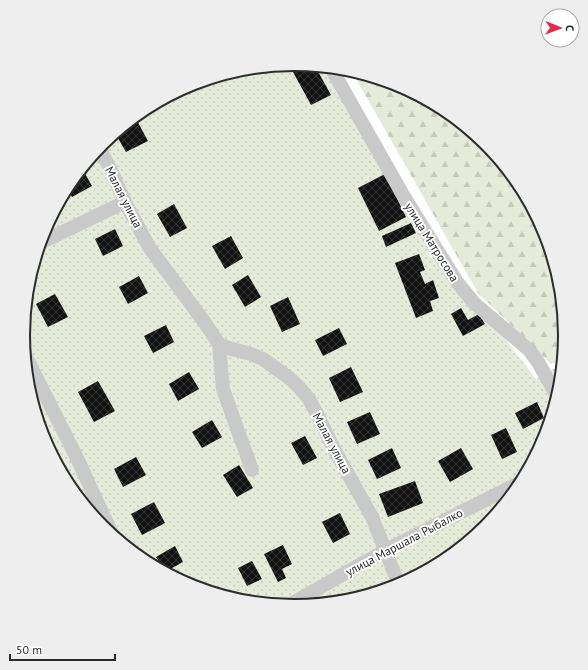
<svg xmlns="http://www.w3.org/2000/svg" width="588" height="670" viewBox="0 0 588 670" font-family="'PT Sans',sans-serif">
<defs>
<pattern id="forest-firs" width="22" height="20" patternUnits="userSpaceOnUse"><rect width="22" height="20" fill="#e5ebd9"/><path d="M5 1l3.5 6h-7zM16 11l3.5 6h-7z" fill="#c5caba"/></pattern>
<pattern id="garden-dots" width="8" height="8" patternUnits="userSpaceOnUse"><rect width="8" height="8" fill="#e5ebd9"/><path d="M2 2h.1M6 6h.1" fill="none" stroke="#c5caba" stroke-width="1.8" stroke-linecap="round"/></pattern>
<pattern id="building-cross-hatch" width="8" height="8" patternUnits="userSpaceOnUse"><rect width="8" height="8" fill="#131313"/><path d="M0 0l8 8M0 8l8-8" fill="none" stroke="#363636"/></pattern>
</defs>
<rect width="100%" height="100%" fill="#fff"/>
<path fill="url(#forest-firs)" d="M351 70C366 75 382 79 397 84 405 88 413 93 421 97 429 101 438 105 445 110 525 165 572 261 563 358L551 364 478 293Z"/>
<polygon fill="url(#garden-dots)" points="294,64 328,67 399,200 536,379 562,364 560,388 544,439 519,486 485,527 444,560 397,585 347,601 294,606 241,601 190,585 143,560 102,526 69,485 44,438 28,388 23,335 28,282 44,231 69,184 103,143 144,110 191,85 241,69"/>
<g fill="url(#building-cross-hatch)">
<polygon points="306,65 315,66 331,95 311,105 293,72"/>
<polygon points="135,117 148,141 126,152 115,133"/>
<polygon points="83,170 92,186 72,197 67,188 78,173"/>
<polygon points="385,174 406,217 379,231 358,188"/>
<polygon points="174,204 187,228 170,237 157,214"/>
<polygon points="411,223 416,233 386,247 382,236"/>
<polygon points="115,229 123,246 103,256 95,239"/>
<polygon points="231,236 243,258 225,269 212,246"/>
<polygon points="419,254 425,270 420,272 425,284 433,280 439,298 430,301 433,311 416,318 395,263"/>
<polygon points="248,275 261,297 245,307 232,285"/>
<polygon points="139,276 148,293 128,304 119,287"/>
<polygon points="55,294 68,317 48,327 36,304"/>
<polygon points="288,297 300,324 282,332 270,306"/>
<polygon points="461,308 468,320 479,314 485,324 463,336 451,314"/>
<polygon points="166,325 174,342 153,353 144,336"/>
<polygon points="339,328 347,344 323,356 315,340"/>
<polygon points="351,367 363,392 340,402 329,378"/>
<polygon points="189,372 199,389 178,401 169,384"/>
<polygon points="98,381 115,411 94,422 78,392"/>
<polygon points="537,402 544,418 523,429 515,413"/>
<polygon points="370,412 380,434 357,444 347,422"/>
<polygon points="212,420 222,437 202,448 192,432"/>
<polygon points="506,428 517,452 502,459 491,435"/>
<polygon points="305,436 317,458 303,465 291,443"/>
<polygon points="392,448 401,468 377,479 368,460"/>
<polygon points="461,448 473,469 450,482 438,461"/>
<polygon points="136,457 146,475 123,487 114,469"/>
<polygon points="239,465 253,488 237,497 223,475"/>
<polygon points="415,481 423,503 388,517 379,494"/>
<polygon points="154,502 165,523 142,535 131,514"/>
<polygon points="340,513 350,534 333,543 322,522"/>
<polygon points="283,545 292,564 282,569 286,578 278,582 264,554"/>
<polygon points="175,546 183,562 165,572 156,557"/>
<polygon points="252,561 262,579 247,586 238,568"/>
<polygon points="373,587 375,592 355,598 354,596"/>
</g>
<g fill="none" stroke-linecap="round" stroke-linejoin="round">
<g stroke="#c9c9c9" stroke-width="14">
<polyline points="331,68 403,195 457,282 474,303 529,350 538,362 557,396"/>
<polyline points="99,148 110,168 125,202 149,247 205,323 219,344 228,348 251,354 263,359 288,377 298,386 309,399 318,416 334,449 372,517 399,585"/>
<polyline points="40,243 125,202"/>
<polyline points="219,344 223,389 252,470"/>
<polyline points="25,355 76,456 112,534"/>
<polyline points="289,605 386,550 521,482"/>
</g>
</g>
<g text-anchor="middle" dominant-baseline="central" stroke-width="4" stroke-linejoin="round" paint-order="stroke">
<g font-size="12" fill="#2c2c2c" stroke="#fff">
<text transform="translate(124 197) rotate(63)">Малая улица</text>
<text transform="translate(432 242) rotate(58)">улица Матросова</text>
<text transform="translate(332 443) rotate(62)">Малая улица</text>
<text transform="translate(404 542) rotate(-28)">улица Маршала Рыбалко</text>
</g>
</g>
<path d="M0 0H588V670H0ZM30 335a264 264 0 1 1 528 0a264 264 0 1 1-528 0Z" fill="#eee" fill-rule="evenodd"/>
<path fill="none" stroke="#2c2c2c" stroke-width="2" d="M30 335a264 264 0 1 1 528 0a264 264 0 1 1-528 0Z"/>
<g transform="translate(560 28) rotate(91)"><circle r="19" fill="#ffffff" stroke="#ababab"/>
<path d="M0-3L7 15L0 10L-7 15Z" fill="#e8294f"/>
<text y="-6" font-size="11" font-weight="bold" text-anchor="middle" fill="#2c2c2c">С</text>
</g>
<path d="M10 654v6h105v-6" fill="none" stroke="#2c2c2c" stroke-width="2"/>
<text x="16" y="654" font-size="12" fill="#2c2c2c" stroke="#ffffff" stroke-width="3" paint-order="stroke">50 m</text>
</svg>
